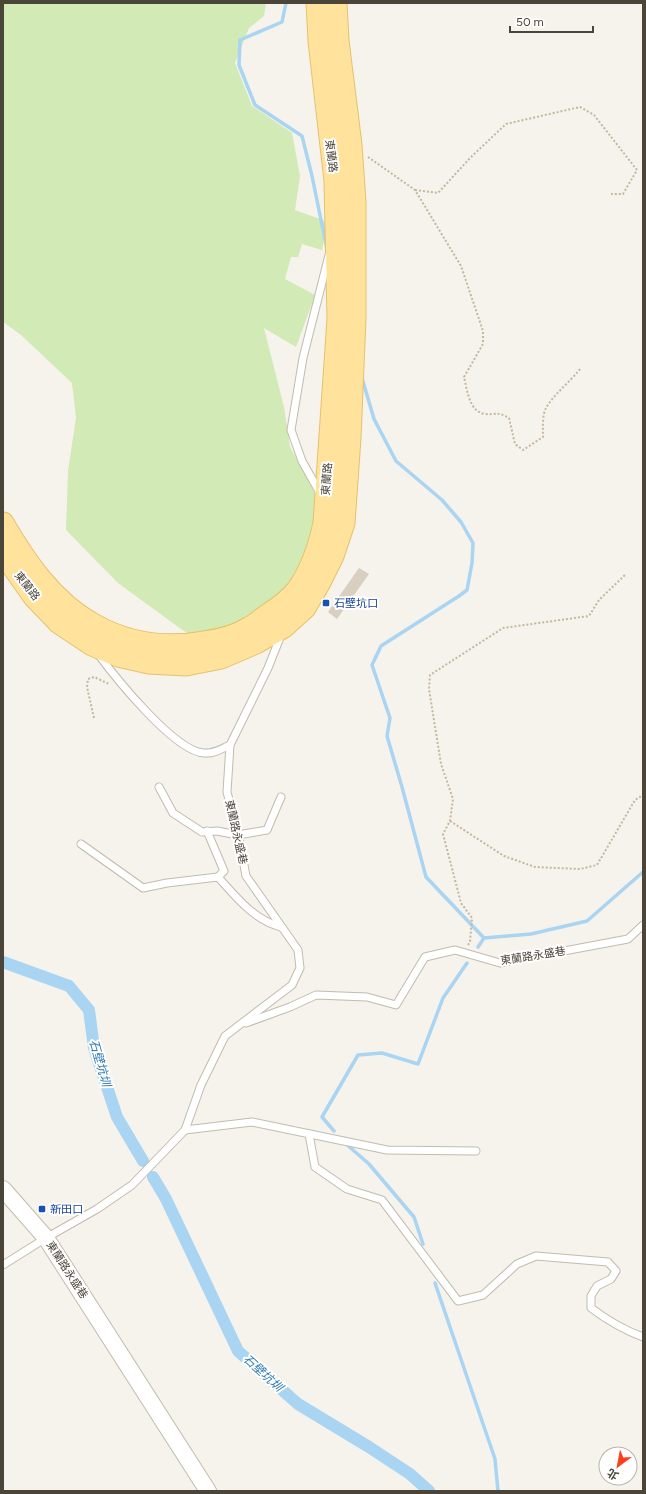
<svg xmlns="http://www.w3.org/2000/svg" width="646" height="1494" viewBox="0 0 646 1494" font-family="Figtree,'Noto Sans TC',sans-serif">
<rect width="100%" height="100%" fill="#f6f3ec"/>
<polygon fill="#d2eab5" points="3,3 266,3 264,16 249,28 235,63 252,106 292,133 300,176 295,210 328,222 322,250 302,244 298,257 291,257 285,279 315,295 296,347 264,328 284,407 290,447 319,501 309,562 263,614 199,640 181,629 118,583 66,530 68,471 76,418 72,383 21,335 3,322"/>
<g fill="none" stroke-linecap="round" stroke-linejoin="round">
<g stroke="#a9d4f2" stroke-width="3.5">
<polyline points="286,3 282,22 240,40 239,65 255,105 302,136 312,176 327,249"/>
<polyline points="362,378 374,419 396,461 442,500 461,522 473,543 472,563 467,590 459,596 381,646 372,665 390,718 387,736 402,787 426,877 484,938"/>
<polyline points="478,947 484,938 531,934 587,921 643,872"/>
<polyline points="334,1131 322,1117 358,1055 382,1053 418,1064 443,998 467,963"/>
<polyline points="345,1143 369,1164 414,1217 423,1244"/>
<polyline points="435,1283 495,1459 498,1491"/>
</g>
<g stroke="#a9d4f2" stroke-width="12">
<polyline points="3,962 69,986 89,1010 94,1048 117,1117 143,1161"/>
<polyline points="153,1177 166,1199 238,1351 298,1404 369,1447 410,1474 429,1491"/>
</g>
</g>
<polygon fill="#d8cfc1" points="359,568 369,574 337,619 328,612"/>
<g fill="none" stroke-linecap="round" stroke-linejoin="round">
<g stroke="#c2bbae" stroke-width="9">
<g id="service">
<polyline points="320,493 302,461 291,430 303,358 329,255"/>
<path d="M98 654C115 677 175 752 204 753 214 754 221 749 230 745"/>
<polyline points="159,787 173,813 202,832 217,831 238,835 267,830 281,797"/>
<path d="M207 831 224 871 218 877C236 897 254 920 281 927"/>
<polyline points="81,844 143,888 167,883 218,877"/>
<polyline points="246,1023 290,1007 316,995 367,997 396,1005 425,957 455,950 500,963 628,939 643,925"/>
<polyline points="185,1130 252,1122 387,1150 476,1151"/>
<path d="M309 1134 315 1167 347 1189 382 1200 458 1301 483 1295 517 1264 536 1256 608 1262 616 1271 611 1279 597 1286 591 1296V1308C607 1320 624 1330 643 1337"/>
<polyline points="3,1265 46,1238 97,1209 132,1185 185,1130 201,1085 225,1036 292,985 300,968 298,950 246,876 240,843 227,792 230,745 268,668 281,635"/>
</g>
</g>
<g stroke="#c2bbae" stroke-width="18">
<polyline id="tertiary" points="3,1189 46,1238 208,1491"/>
</g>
<g stroke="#e6c16a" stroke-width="23">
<g id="primary">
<path d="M3 523C26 562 53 602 93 624 128 644 164 649 204 642 219 640 236 636 250 627 256 624 261 619 267 615 278 608 289 600 297 590 312 569 319 547 324 523L338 319 335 181 319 41 317 3"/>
<polyline points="3,553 34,597 59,623 92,645 118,656 149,663 186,665 221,658 256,643 284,627 305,608 319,584 333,556 344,523 350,438 355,318 355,202 351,145 338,41 336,3"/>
</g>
</g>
<g stroke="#c4b79f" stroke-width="2" stroke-dasharray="2 2" stroke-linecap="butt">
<path d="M368 157 415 190 461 266 483 331V344L464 377C467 389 469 412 485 414 497 415 497 411 509 418L515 444 523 450 543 437C543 427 542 416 546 408 554 394 570 382 580 369"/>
<polyline points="415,190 438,193 471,157 506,124 580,107 594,115 637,170 623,194 611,194"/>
<polyline points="94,718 87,687 88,679 94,677 109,684"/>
<polyline points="450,821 504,856 535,867 580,869 597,865 635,800 643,795"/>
<polyline points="468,945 470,942 472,918 461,903 443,834 450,821 453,799 441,764 429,689 430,675 503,628 589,616 599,600 626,574"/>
</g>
<use href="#service" stroke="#fff" stroke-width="7"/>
<use href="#tertiary" stroke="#fff" stroke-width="16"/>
<use href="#primary" stroke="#ffe39c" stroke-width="21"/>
</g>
<g fill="#1a4fb4" stroke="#fff" stroke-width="1.5">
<rect x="322" y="599" width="8" height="8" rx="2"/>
<rect x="38" y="1205" width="8" height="8" rx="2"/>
</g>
<g text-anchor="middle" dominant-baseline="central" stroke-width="4" stroke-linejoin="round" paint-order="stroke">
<g font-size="11" fill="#4b4439" stroke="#fff">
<text transform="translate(331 156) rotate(83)">東蘭路</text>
<text transform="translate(327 479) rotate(-86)">東蘭路</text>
<text transform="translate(27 586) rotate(52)">東蘭路</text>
<text transform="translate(236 832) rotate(77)">東蘭路永盛巷</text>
<text transform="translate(533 956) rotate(-9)">東蘭路永盛巷</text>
<text transform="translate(67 1270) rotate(57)">東蘭路永盛巷</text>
</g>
<g font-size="11" fill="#164399" stroke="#fff" text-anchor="start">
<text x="334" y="603">石壁坑口</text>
<text x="50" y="1209">新田口</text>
</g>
<g font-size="12" font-style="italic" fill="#2e7ab2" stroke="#fff">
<text transform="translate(100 1063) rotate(74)">石壁坑圳</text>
<text transform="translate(263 1373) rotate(42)">石壁坑圳</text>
</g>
</g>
<rect width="646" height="1494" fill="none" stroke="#4b4439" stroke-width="8"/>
<g transform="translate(618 1466) rotate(212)"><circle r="19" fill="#ffffff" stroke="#b7b4b0"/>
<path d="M0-3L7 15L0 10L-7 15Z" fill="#fc3f1d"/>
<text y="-6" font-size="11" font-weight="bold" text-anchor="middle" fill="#4b4439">北</text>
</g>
<path d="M510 26v6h83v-6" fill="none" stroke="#4b4439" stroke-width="2"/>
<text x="516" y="26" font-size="12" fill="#4b4439" stroke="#ffffff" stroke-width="3" paint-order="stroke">50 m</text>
</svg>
